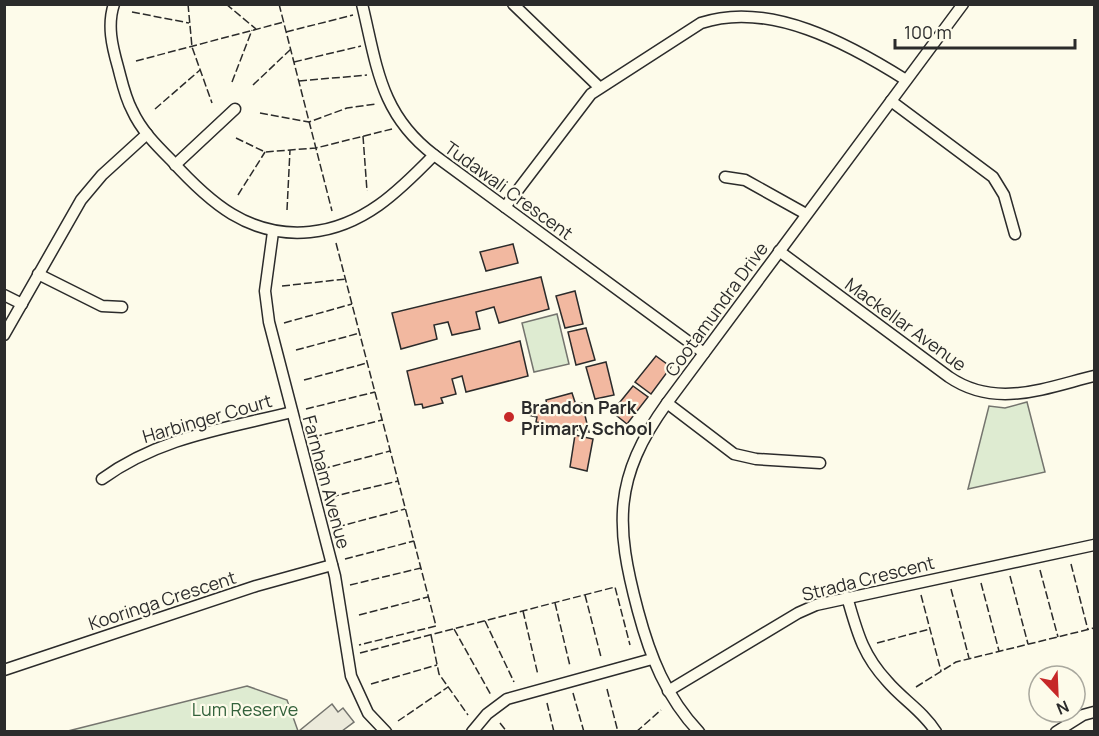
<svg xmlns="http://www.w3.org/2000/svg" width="1099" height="736" viewBox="0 0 1099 736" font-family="Manrope,sans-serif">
<rect width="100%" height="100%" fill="#fdfbea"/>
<g fill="#deebd1" stroke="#74746e" stroke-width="1.5">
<polygon points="557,314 569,364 534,372 522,323"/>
<polygon points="1027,402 1045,472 968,489 989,406 1005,408"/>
<polygon points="247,686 287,700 298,731 68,731"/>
</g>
<polygon fill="#eceadb" stroke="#74746e" stroke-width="1.5" points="332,704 338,712 343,708 354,722 342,731 299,731"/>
<g fill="#f2b8a0" stroke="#2b2b2b" stroke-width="1.5">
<polygon points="513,244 518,263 486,271 480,252"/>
<polygon points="541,277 549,309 499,323 494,307 476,312 480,329 452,335 448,322 434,325 437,339 401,349 392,313"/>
<polygon points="575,291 583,324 565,328 556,296"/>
<polygon points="586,328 595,360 576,365 568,332"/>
<polygon points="520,341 528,376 466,392 462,376 452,379 456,394 441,398 443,403 423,408 422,404 415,405 407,371"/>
<polygon points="656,356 671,367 651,394 635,382"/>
<polygon points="606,362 614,395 595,399 586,367"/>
<polygon points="633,386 648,397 627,424 612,412"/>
<polygon points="572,393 576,405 582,403 589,432 536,422 537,417 528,415 531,408 547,406 546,400"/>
<polygon points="575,435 593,439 587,471 570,467"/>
</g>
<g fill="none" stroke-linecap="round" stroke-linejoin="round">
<g stroke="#2b2b2b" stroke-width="13">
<g id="street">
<path d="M114 4C107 25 112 46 118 67 122 82 125 97 132 110 141 130 156 145 171 160 209 202 249 238 310 232 363 227 399 191 434 155"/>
<path d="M362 4C377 66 380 114 434 155L704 353"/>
<polyline points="513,4 599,87"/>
<polyline points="891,101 993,177 1004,195 1015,234"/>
<polyline points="175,165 235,109"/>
<polyline points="725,177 745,180 806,214"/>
<path d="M505 207 591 94 701 23C769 0 849 44 906 80"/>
<polyline points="273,232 265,291 269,322 335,576 351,676 368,713 386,732"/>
<path d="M779 251 949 377C996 409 1045 388 1094 376"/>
<polyline points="38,274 102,306 122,307"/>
<polyline points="4,295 22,304"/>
<polyline points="4,335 81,200 102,175 147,134"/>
<polyline points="667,403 734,454 756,459 820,463"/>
<path d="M102 479C160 437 224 429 292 412"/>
<path d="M847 597C857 631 862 654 887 681 902 699 923 711 936 732"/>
<polyline points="4,670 256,586 332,565"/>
<polyline points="668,691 798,613 816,605 1094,545"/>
<polyline points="472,732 487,714 507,699 652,659"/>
<path d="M699 732C666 697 650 656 638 611 615 525 613 478 667 403L963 4"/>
<polyline points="1056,732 1083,715 1094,712"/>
</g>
</g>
<use href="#street" stroke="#fdfbea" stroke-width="10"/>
<g stroke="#2b2b2b" stroke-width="1.5" stroke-dasharray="8 3" stroke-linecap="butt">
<polyline points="188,4 192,47 212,103"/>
<polyline points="226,4 256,29"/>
<polyline points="279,4 332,211"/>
<polyline points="132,12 189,23"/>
<polyline points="286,32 353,15"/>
<polyline points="136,61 284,22"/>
<polyline points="294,62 361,46"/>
<polyline points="299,81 367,75"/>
<polyline points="232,82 252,30"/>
<polyline points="253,85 291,49"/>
<polyline points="155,109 200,70"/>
<polyline points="260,113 309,122 347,108 376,104"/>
<polyline points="363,136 367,191"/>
<polyline points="236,138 265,152 316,148 392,129"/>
<polyline points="238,195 265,152"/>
<polyline points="287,210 290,150"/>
<polyline points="336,243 436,626 359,645"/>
<polyline points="282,286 346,279"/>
<polyline points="284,323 352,304"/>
<polyline points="296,350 360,333"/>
<polyline points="304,380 367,363"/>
<polyline points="306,409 375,392"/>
<polyline points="314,437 382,420"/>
<polyline points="322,469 390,451"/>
<polyline points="331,497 398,481"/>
<polyline points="337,527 405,509"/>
<polyline points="345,559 414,541"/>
<polyline points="1071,564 1088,630"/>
<polyline points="1040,570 1058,637"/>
<polyline points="1010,576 1028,644"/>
<polyline points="981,583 999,651"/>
<polyline points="350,585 421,568"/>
<polyline points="951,589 969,658"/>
<polyline points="585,595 601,657"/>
<polyline points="921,595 941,671"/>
<polyline points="555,603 570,666"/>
<polyline points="523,611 538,675"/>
<polyline points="359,615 428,597"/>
<polyline points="485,621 514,682"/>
<polyline points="454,629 491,695"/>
<polyline points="431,635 439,674 468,715"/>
<polyline points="877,643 930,629"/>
<polyline points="360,653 615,587 630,645"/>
<polyline points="371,684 437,665"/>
<polyline points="916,687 956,662 1094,628"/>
<polyline points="607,689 618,732"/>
<polyline points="573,693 584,732"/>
<polyline points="547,703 554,732"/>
<polyline points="398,721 448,687"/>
<polyline points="500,723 507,732"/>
<polyline points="636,732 661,710"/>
</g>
</g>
<circle fill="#c62828" stroke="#fdfbea" stroke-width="2" cx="509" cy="417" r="6"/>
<g text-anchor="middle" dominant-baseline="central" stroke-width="4.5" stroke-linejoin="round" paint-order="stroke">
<g font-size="18" fill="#2b2b2b" stroke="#fdfbea">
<text transform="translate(509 190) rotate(36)">Tudawali Crescent</text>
<text transform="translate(716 309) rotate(-54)">Cootamundra Drive</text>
<text transform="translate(906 324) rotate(36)">Mackellar Avenue</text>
<text transform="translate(207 418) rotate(-16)">Harbinger Court</text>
<text transform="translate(327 482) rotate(75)">Farnham Avenue</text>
<text transform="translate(868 578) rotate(-14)">Strada Crescent</text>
<text transform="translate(162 600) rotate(-18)">Kooringa Crescent</text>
</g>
<g font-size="18" font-weight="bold" fill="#2b2b2b" stroke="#fdfbea" text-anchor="start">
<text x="521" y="407">Brandon Park<tspan x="521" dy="21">Primary School</tspan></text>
</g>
<g font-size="18" fill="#34623c" stroke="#fdfbea">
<text x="245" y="709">Lum Reserve</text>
</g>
</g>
<rect width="1099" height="736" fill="none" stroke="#2b2b2b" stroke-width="12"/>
<g transform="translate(1057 694) rotate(157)"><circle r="28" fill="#fdfbea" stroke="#a9a89e" stroke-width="1.5"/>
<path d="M0-4.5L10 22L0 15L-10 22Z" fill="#c62828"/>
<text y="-9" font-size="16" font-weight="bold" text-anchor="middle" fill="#2b2b2b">N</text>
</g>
<path d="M895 39v9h180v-9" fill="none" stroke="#2b2b2b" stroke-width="3"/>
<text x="904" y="39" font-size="18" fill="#2b2b2b" stroke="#fdfbea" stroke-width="4.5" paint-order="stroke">100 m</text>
</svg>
